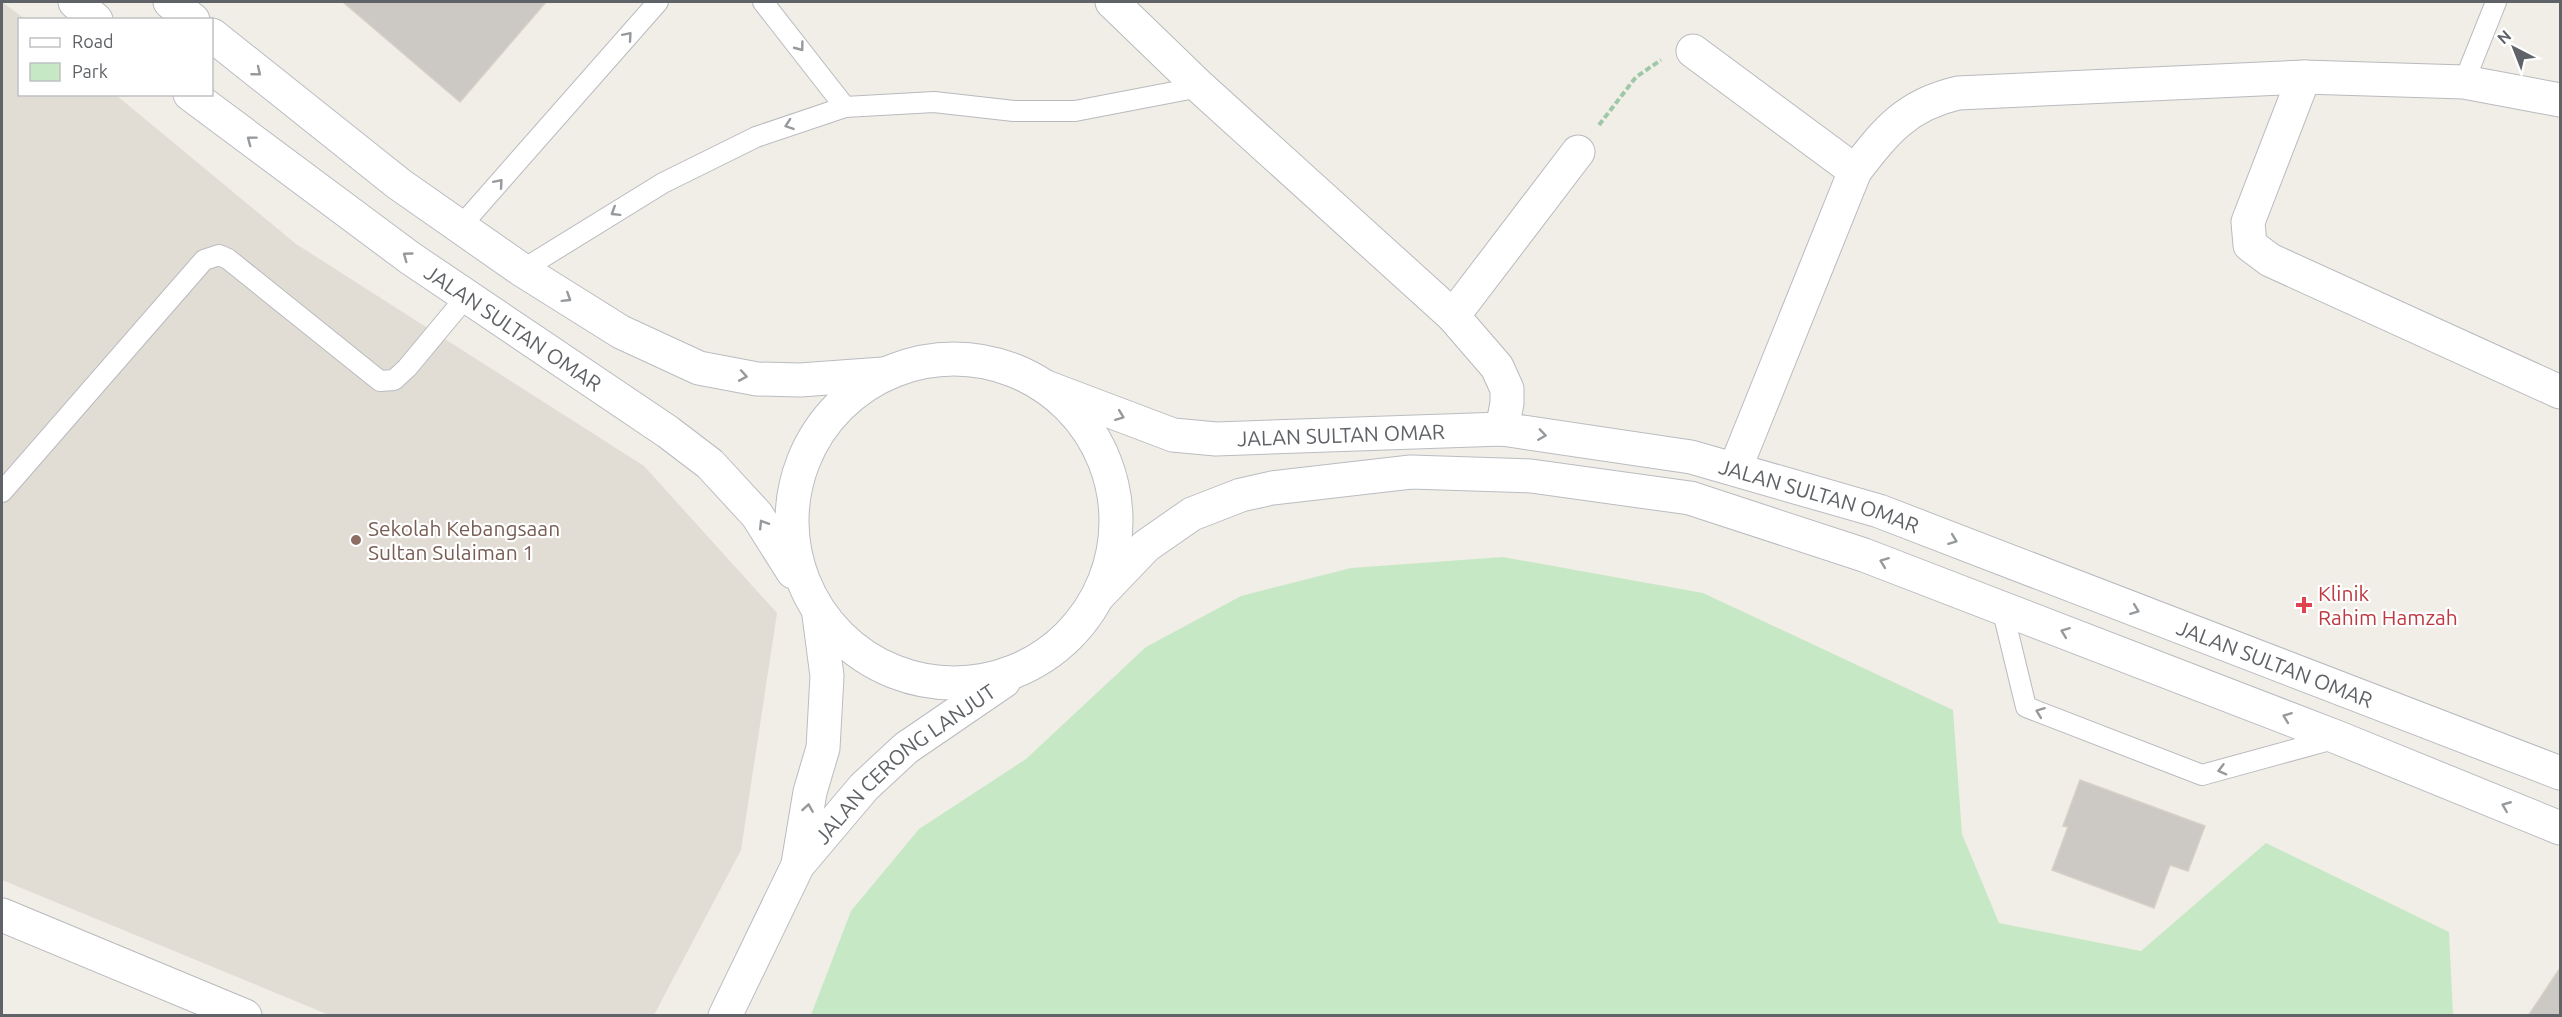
<svg xmlns="http://www.w3.org/2000/svg" width="2562" height="1017" viewBox="0 0 2562 1017" font-family="Ubuntu,sans-serif">
<rect width="100%" height="100%" fill="#f1eee7"/>
<polygon fill="#e1ddd5" points="2,2 25,19 20,20 20,94 116,95 296,244 644,466 777,613 741,850 654,1015 329,1015 2,880"/>
<polygon fill="#c7e8c5" points="1503,557 1703,593 1953,710 1962,834 1999,923 2141,951 2266,843 2449,932 2453,1015 811,1015 851,911 919,829 1026,759 1146,647 1241,596 1351,568"/>
<g fill="#ccc9c4" stroke="#d6d0c6" stroke-width="1.5">
<polygon points="343,2 546,2 460,102"/>
<polygon points="2080,780 2205,826 2188,871 2170,865 2154,908 2052,870 2068,827 2063,826"/>
<polygon points="2560,968 2560,1016 2528,1016"/>
</g>
<g fill="none" stroke-linecap="round" stroke-linejoin="round">
<g stroke="#b8babe" stroke-width="22">
<g id="lane">
<polyline points="763,2 845,107"/>
<polyline points="2464,82 2496,2"/>
<polyline points="460,227 658,2"/>
<polyline points="522,270 663,183 756,137 845,107 934,102 1014,111 1075,111 1200,87"/>
<polyline points="2,492 204,260 219,255 228,259 380,381 394,380 407,368 466,297"/>
<polyline points="2002,608 2026,707 2202,775 2337,738"/>
</g>
</g>
<g stroke="#b8babe" stroke-width="35">
<g id="street">
<polyline points="1112,2 1200,87 1453,316 1497,367 1507,389 1507,403 1502,429"/>
<polyline points="1693,51 1855,171"/>
<polyline points="2304,77 2248,222 2250,245 2270,260 2560,392"/>
<polyline points="1453,316 1578,152"/>
<path d="M1735 469 1855 171C1886 131 1906 105 1958 93L2304 77 2464 82 2560 100"/>
<polyline points="2,915 245,1016"/>
</g>
</g>
<g stroke="#b9bcc1" stroke-width="35">
<g id="secondary">
<polyline points="75,2 96,20"/>
<polyline points="170,2 193,20"/>
<polyline points="212,35 399,184 522,270 621,332 699,368 757,379 800,380 883,374"/>
<path id="s1" d="M190 94 410 258 668 432 710 464 757 515 793 572"/>
<circle cx="954" cy="521" r="162"/>
<path id="s2" d="M1046 387 1173 435 1216 439 1502 429 1691 457 1879 511 2560 773"/>
<polyline points="1099,595 1146,546 1192,514 1241,495 1272,488 1411,472 1531,476 1690,498 1864,555 2339,738 2560,828"/>
<polyline points="798,864 810,792 823,748 827,676 819,615"/>
<path id="s3" d="M725 1016 798 865 864 787 906 748 1004 681"/>
</g>
</g>
<polyline stroke="#9ec8a8" stroke-width="4" stroke-dasharray="6 3" stroke-linecap="butt" points="1599,125 1636,77 1661,60"/>
<use href="#lane" stroke="#fff" stroke-width="20"/>
<use href="#street" stroke="#fff" stroke-width="33"/>
<use href="#secondary" stroke="#fff" stroke-width="33"/>
</g>
<defs><path id="oneway-chevron" d="M-2-3.5L2.5 0L-2 3.5" fill="none" stroke-width="1.6" stroke-linecap="round" stroke-linejoin="round" transform="scale(1.5)"/></defs>
<g stroke="#979a9c">
<use href="#oneway-chevron" transform="translate(628 36) rotate(-49)"/>
<use href="#oneway-chevron" transform="translate(800 47) rotate(53)"/>
<use href="#oneway-chevron" transform="translate(257 72) rotate(39)"/>
<use href="#oneway-chevron" transform="translate(789 125) rotate(161)"/>
<use href="#oneway-chevron" transform="translate(251 140) rotate(-143)"/>
<use href="#oneway-chevron" transform="translate(499 183) rotate(-49)"/>
<use href="#oneway-chevron" transform="translate(615 212) rotate(148)"/>
<use href="#oneway-chevron" transform="translate(407 256) rotate(-144)"/>
<use href="#oneway-chevron" transform="translate(567 298) rotate(32)"/>
<use href="#oneway-chevron" transform="translate(743 376) rotate(10)"/>
<use href="#oneway-chevron" transform="translate(1120 416) rotate(21)"/>
<use href="#oneway-chevron" transform="translate(1542 435) rotate(8)"/>
<use href="#oneway-chevron" transform="translate(763 524) rotate(-122)"/>
<use href="#oneway-chevron" transform="translate(1953 540) rotate(21)"/>
<use href="#oneway-chevron" transform="translate(1884 562) rotate(-159)"/>
<use href="#oneway-chevron" transform="translate(2135 610) rotate(21)"/>
<use href="#oneway-chevron" transform="translate(2065 632) rotate(-159)"/>
<use href="#oneway-chevron" transform="translate(2040 712) rotate(-159)"/>
<use href="#oneway-chevron" transform="translate(2287 717) rotate(-159)"/>
<use href="#oneway-chevron" transform="translate(2222 770) rotate(165)"/>
<use href="#oneway-chevron" transform="translate(2506 806) rotate(-158)"/>
<use href="#oneway-chevron" transform="translate(808 808) rotate(-81)"/>
</g>
<circle fill="#8d6e63" stroke="#fff" stroke-width="2" cx="356" cy="540" r="6"/>
<path fill="#e0444e" stroke="#fff" stroke-width="2" d="M2301 596h6v6h6v6h-6v6h-6v-6h-6v-6h6z"/>
<g text-anchor="middle" dominant-baseline="central" stroke-width="4.5" stroke-linejoin="round" paint-order="stroke">
<g font-size="21" fill="#5f6367" stroke="#fff">
<text stroke="none"><textPath href="#s1" startOffset="399">JALAN SULTAN OMAR</textPath></text>
<text stroke="none"><textPath href="#s2" startOffset="304">JALAN SULTAN OMAR</textPath></text>
<text stroke="none"><textPath href="#s2" startOffset="790">JALAN SULTAN OMAR</textPath></text>
<text stroke="none"><textPath href="#s2" startOffset="1276">JALAN SULTAN OMAR</textPath></text>
<text stroke="none"><textPath href="#s3" startOffset="316">JALAN CERONG LANJUT</textPath></text>
</g>
<g font-size="21" fill="#785e54" stroke="#fff" text-anchor="start">
<text x="368" y="528">Sekolah Kebangsaan<tspan x="368" dy="24">Sultan Sulaiman 1</tspan></text>
</g>
<g font-size="21" fill="#be3a42" stroke="#fff" text-anchor="start">
<text x="2318" y="593">Klinik<tspan x="2318" dy="24">Rahim Hamzah</tspan></text>
</g>
</g>
<rect width="2562" height="1017" fill="none" stroke="#5f6367" stroke-width="6"/>
<rect x="18" y="18" width="195" height="78" fill="#ffffff" stroke="#bfc1c2" stroke-width="1.5"/>
<rect x="30" y="38" width="30" height="9" fill="#ffffff" stroke="#bfc1c2" stroke-width="1.5"/>
<text x="72" y="48" font-size="18" fill="#5f6367">Road</text>
<rect x="30" y="63" width="30" height="18" fill="#c7e8c5" stroke="#bfc1c2" stroke-width="1.5"/>
<text x="72" y="78" font-size="18" fill="#5f6367">Park</text>
<g transform="translate(2514 48) rotate(318)" stroke="#ffffff" stroke-width="4.5" paint-order="stroke">
<path d="M0-4.5L10 22L0 15L-10 22Z" fill="#5f6367"/>
<text y="-9" font-size="16" font-weight="bold" text-anchor="middle" fill="#5f6367">N</text>
</g>
</svg>
